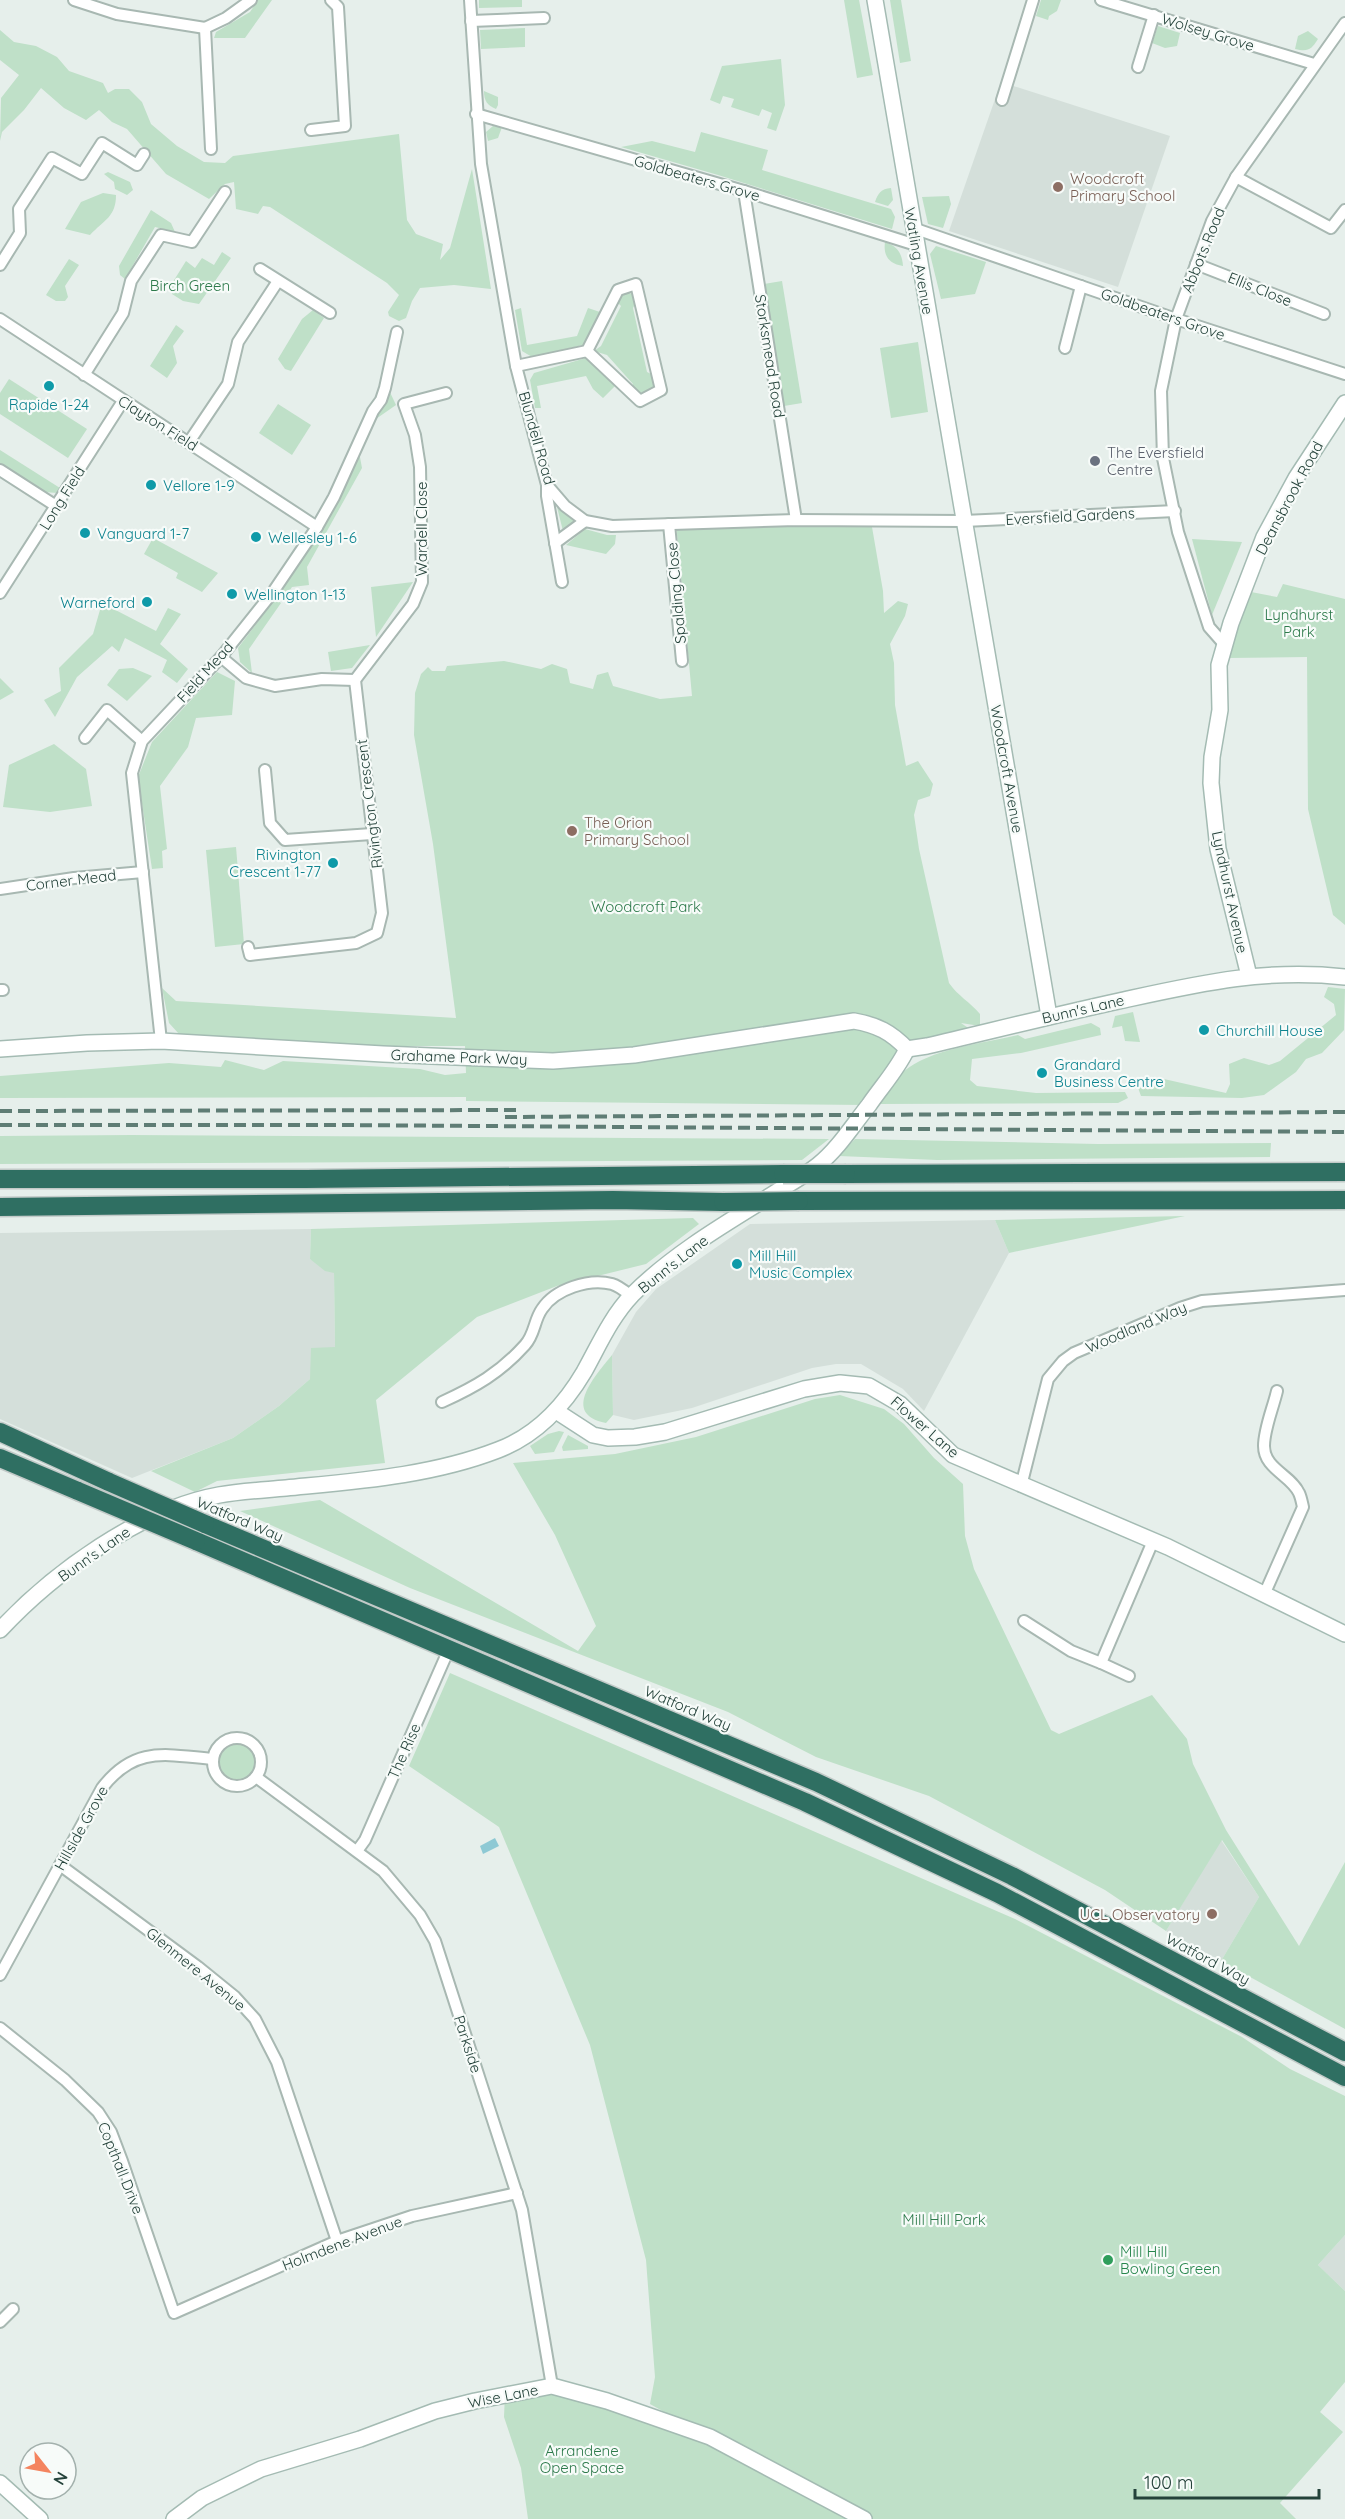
<svg xmlns="http://www.w3.org/2000/svg" width="1345" height="2519" viewBox="0 0 1345 2519" font-family="Quicksand,sans-serif">
<rect width="100%" height="100%" fill="#e6efeb"/>
<g fill="#d4dfda">
<polygon points="1001,82 1170,136 1118,287 949,231"/>
<polygon points="995,1220 1009,1253 924,1411 903,1389 861,1364 836,1364 812,1368 692,1408 634,1420 613,1415 612,1355 636,1312 656,1289 750,1224"/>
<polygon points="311,1229 310,1259 334,1272 335,1347 310,1379 279,1406 233,1438 132,1478 0,1419 0,1233"/>
<polygon points="1221,1840 1259,1897 1221,1961 1166,1931"/>
<polygon points="1345,2235 1345,2291 1318,2265"/>
</g>
<g fill="#bfe0c8">
<polygon points="258,0 272,0 245,38 214,38 216,32 250,12"/>
<polygon points="479,0 522,0 522,7 479,8"/>
<polygon points="844,0 859,0 873,75 857,78"/>
<polygon points="890,0 901,0 911,61 900,63"/>
<polygon points="1041,0 1061,0 1057,11 1049,16 1048,20 1036,16"/>
<polygon points="1158,26 1180,33 1177,46 1165,48 1152,43"/>
<polygon points="525,28 525,47 481,49 480,30"/>
<polygon points="0,30 14,42 36,46 57,57 69,71 103,83 108,93 115,89 129,89 142,102 151,124 177,146 204,162 225,163 233,156 399,134 407,220 416,234 443,244 440,260 450,248 472,169 491,289 454,285 420,288 412,301 406,318 399,321 389,316 388,312 399,295 387,283 270,207 263,206 258,214 236,209 234,182 225,184 209,199 166,174 127,129 112,122 99,110 86,120 64,108 41,88 24,110 2,132 0,141 1,98 19,75 0,60"/>
<path d="M1308 31 1318 39C1311 50 1308 52 1295 49L1298 36Z"/>
<polygon points="781,59 785,105 776,131 767,128 772,113 762,109 759,116 731,107 734,99 723,96 720,104 710,100 722,66"/>
<path d="M484 91 498 97V105L496 109C487 105 484 101 484 91Z"/>
<polygon points="493,126 502,127 498,138 488,141 486,132"/>
<polygon points="701,132 768,150 762,170 891,209 895,217 892,229 718,175 621,147 652,141 695,152"/>
<polygon points="108,172 130,182 133,190 127,195 115,189 114,182 104,174"/>
<path d="M891 188 893 200 888 206 875 202C878 193 881 189 891 188Z"/>
<path d="M103 193 116 195C116 217 104 220 90 235L65 229 81 202Z"/>
<polygon points="949,196 951,204 943,228 928,224 922,197"/>
<polygon points="151,210 171,223 175,232 155,227 125,279 120,275 119,266"/>
<path d="M885 242C897 246 902 253 903 266 889 264 883 256 885 242Z"/>
<polygon points="936,246 986,262 975,294 941,299 930,254"/>
<polygon points="222,252 231,258 199,304 183,301 172,294 171,285 186,261 195,268 202,258 214,265"/>
<polygon points="69,259 79,265 65,286 68,297 65,301 56,301 46,295"/>
<polygon points="782,281 802,403 784,406 764,284"/>
<path d="M626 292 635 295 636 302 633 308 647 372 655 376V385C648 393 641 395 632 390L633 384 607 355 594 351 601 346 621 306 617 302 620 296Z"/>
<polygon points="521,308 527,345 577,336 588,308 600,312 587,344 532,357 522,351 515,310"/>
<polygon points="313,310 324,318 291,371 285,369 278,359 302,319"/>
<polygon points="176,325 184,331 173,346 177,363 167,378 150,366"/>
<polygon points="918,342 928,412 891,418 880,348"/>
<polygon points="586,358 615,386 603,398 593,389 586,376 537,386 541,408 535,408 530,380 534,373"/>
<polygon points="9,379 87,429 68,458 0,414 0,393"/>
<polygon points="388,388 396,405 373,421"/>
<polygon points="278,404 311,425 292,455 259,433"/>
<polygon points="0,450 60,488 58,493 43,492 0,464"/>
<polygon points="359,452 362,468 307,567 309,585 292,587 286,596 280,593 331,512"/>
<polygon points="557,507 576,521 563,531"/>
<path d="M862 520 863 527H872L883 591 884 613 898 601 908 604 905 616 890 644 894 663 895 705 906 766 918 761 933 784 930 796 918 800 914 815 919 849 949 983C958 996 970 1002 980 1014V1026L961 1023 977 1034 907 1049 865 1105 466 1101V1097L0 1098V1076L169 1063 221 1067 225 1060 264 1070 283 1061 420 1069 445 1075 466 1073 465 1046H381L179 1034 169 1023 162 988 176 1001 456 1018 433 844 414 735 415 693 421 674 428 667 432 671H445L447 666 504 661 541 669 552 664 567 669 570 683 593 689 597 675 608 672 613 686 660 699 692 696 676 523Z"/>
<polygon points="585,529 607,535 616,535 615,544 606,554 566,545"/>
<polygon points="153,538 218,573 202,592 176,578 178,573 144,554"/>
<polygon points="1192,539 1242,542 1212,615"/>
<polygon points="413,582 376,637 371,587"/>
<polygon points="1283,584 1345,599 1345,925 1333,915 1308,809 1307,657 1228,658 1238,625 1251,592 1277,597"/>
<polygon points="275,599 281,603 249,649 252,673 240,662 238,648"/>
<polygon points="102,603 156,631 168,608 181,614 160,644 188,669 177,683 162,672 167,660 125,638 119,652 112,646 77,677 55,717 44,700 61,691 59,668 93,634"/>
<polygon points="370,645 352,668 331,671 328,652"/>
<polygon points="133,668 152,676 127,701 107,685 119,669"/>
<polygon points="217,672 235,681 232,715 196,718 188,747 160,786 167,849 162,851 163,868 152,869 138,777 152,742"/>
<polygon points="0,678 14,692 0,700"/>
<polygon points="54,744 86,769 92,806 50,812 3,807 9,765"/>
<polygon points="236,847 244,944 215,947 206,850"/>
<polygon points="1328,987 1345,989 1344,1030 1322,1053 1306,1059 1296,1072 1264,1095 1242,1098 1141,1096 1137,1085 1155,1077 1226,1093 1230,1084 1229,1064 1244,1058 1269,1065 1280,1061 1336,1015 1334,1004 1324,997"/>
<polygon points="1133,1012 1140,1042 1125,1041 1122,1026 1112,1028 1115,1016"/>
<path d="M1091 1023 1100 1028 1101 1035 1021 1053 972 1059 970 1080 977 1086 1036 1093 1125 1092 1128 1098 1118 1103 876 1104C884 1093 893 1081 903 1072 929 1049 984 1043 1018 1035L1025 1039Z"/>
<polygon points="131,1135 829,1139 802,1160 0,1164 0,1136"/>
<polygon points="855,1139 1098,1144 1271,1143 1270,1157 937,1160 839,1156"/>
<polygon points="1185,1216 1009,1253 995,1220"/>
<polygon points="693,1218 699,1224 646,1264 557,1286 477,1317 376,1400 385,1463 217,1481 195,1492 151,1471 233,1438 279,1406 310,1379 311,1348 335,1347 334,1273 325,1271 310,1259 311,1229"/>
<path d="M612 1355 613 1415 606 1423C560 1414 596 1375 612 1355Z"/>
<polygon points="840,1395 884,1409 904,1424 934,1458 963,1484 965,1536 974,1569 1051,1730 1059,1734 1152,1695 1187,1739 1193,1764 1226,1830 1299,1946 1345,1862 1345,2029 1221,1961 1259,1897 1222,1840 1166,1931 1105,1890 929,1796 816,1757 728,1712 410,1588 240,1511 320,1500 578,1651 596,1626 555,1535 513,1463 615,1454 696,1437 815,1399"/>
<polygon points="559,1431 564,1432 554,1452 535,1454 530,1446 548,1434"/>
<polygon points="568,1435 588,1446 588,1449 563,1451 562,1447"/>
<polygon points="450,1673 1015,1919 1242,2037 1290,2069 1345,2096 1345,2235 1318,2265 1345,2291 1345,2382 1320,2412 1343,2432 1280,2503 1296,2519 863,2519 834,2504 830,2510 847,2519 528,2519 521,2468 504,2417 505,2393 554,2383 709,2437 650,2404 655,2377 646,2260 590,2045 499,1827 409,1766"/>
<circle cx="237" cy="1762" r="20"/>
</g>
<polygon fill="#8ec9d4" points="495,1838 499,1846 483,1854 480,1846"/>
<g fill="none" stroke-linecap="round" stroke-linejoin="round">
<g stroke="#a8b8b2" stroke-width="14">
<g id="street">
<polyline points="74,0 117,14 205,28"/>
<polyline points="470,0 481,164 516,366 547,485 565,506 585,521 612,526 796,520 964,521 1175,511"/>
<polyline points="1101,0 1314,64"/>
<polyline points="471,21 544,18"/>
<polyline points="205,28 211,149"/>
<polyline points="205,28 226,18 251,0"/>
<polyline points="1138,67 1154,15"/>
<polyline points="1002,100 1033,0"/>
<polyline points="476,114 744,191 916,245"/>
<polyline points="311,130 345,126 338,7 331,0"/>
<polyline points="1236,177 1331,228 1345,210"/>
<polyline points="744,191 796,520"/>
<polyline points="913,228 1176,319 1345,374"/>
<polyline points="1196,264 1324,314"/>
<polyline points="0,265 20,233 19,209 52,158 82,174 102,143 137,165 144,154"/>
<polyline points="260,269 330,313"/>
<polyline points="0,319 317,527"/>
<polyline points="1065,348 1081,286"/>
<polyline points="516,366 587,351 618,290 636,284 661,390 640,401 587,351"/>
<polyline points="84,375 123,313 131,281 161,235 192,242 225,192"/>
<polyline points="189,442 228,384 238,342 278,281"/>
<polyline points="0,470 56,506"/>
<polyline points="547,485 547,496 562,582"/>
<polyline points="669,524 682,661"/>
<polyline points="555,543 585,521"/>
<polyline points="0,593 123,401"/>
<polyline points="1224,644 1209,627 1178,532 1163,458 1161,391 1176,319 1212,221 1236,177 1345,23"/>
<polyline points="221,657 246,678 275,686 322,679 355,680"/>
<polyline points="355,680 413,604 422,582 420,467 415,435 404,404 446,393"/>
<polyline points="85,738 107,710 142,741"/>
<polyline points="265,770 270,823 285,840 372,834"/>
<polyline points="0,889 74,878 143,872"/>
<polyline points="248,947 250,955 356,943 377,933 382,913 355,680"/>
<polyline points="0,990 3,990"/>
<polyline points="161,1041 132,773 142,741 221,657 273,592 317,527 334,497 373,411 381,400 385,388 397,332"/>
<path d="M442 1402C475 1387 500 1373 525 1345 535 1334 534 1320 542 1309 555 1289 589 1278 612 1284 619 1286 626 1292 631 1296"/>
<polyline points="1021,1486 1048,1379 1063,1361 1074,1353 1180,1308 1202,1301 1345,1290"/>
<path d="M1264 1595 1303 1507C1302 1503 1301 1497 1299 1493 1291 1475 1264 1469 1264 1446 1264 1429 1273 1408 1277 1391"/>
<polyline points="1024,1621 1071,1651 1101,1663 1153,1541"/>
<polyline points="1101,1663 1129,1676"/>
<circle cx="237" cy="1762" r="24"/>
<polyline points="256,1777 383,1871 420,1915 435,1941 522,2210 552,2386"/>
<polyline points="357,1851 365,1840 449,1649"/>
<polyline points="60,1865 198,1967 235,1997 255,2019 277,2062 337,2241"/>
<path d="M0 1975 102 1788C135 1745 166 1755 213 1759"/>
<polyline points="0,2028 65,2080 98,2112 111,2132 122,2161 174,2313 337,2241 412,2216 517,2193"/>
<polyline points="0,2322 13,2309"/>
</g>
</g>
<g stroke="#a4bbb3" stroke-width="18">
<g id="secondary">
<path d="M875 0C930 339 993 677 1049 1016"/>
<polyline points="1249,976 1218,849 1211,783 1212,757 1220,710 1219,665 1231,623 1264,537 1296,478 1345,403"/>
<path d="M0 1049 87 1043 161 1041 383 1054 553 1061 634 1055 854 1021C877 1025 891 1032 907 1049"/>
<path d="M907 1049 927 1046C991 1031 1055 1015 1119 1001 1197 984 1264 968 1345 977"/>
<polyline points="556,1411 593,1435 608,1438 635,1437 665,1432 804,1389 840,1383 869,1386 900,1404 953,1455 1168,1547 1345,1634"/>
<path d="M0 1630C53 1573 141 1509 219 1495 241 1491 264 1490 286 1488 357 1481 431 1476 498 1450 535 1436 564 1406 584 1372 599 1345 611 1317 632 1295 672 1255 723 1225 770 1196 785 1186 803 1177 818 1165 838 1149 853 1125 869 1105 882 1086 897 1070 907 1049"/>
<polyline points="0,2483 40,2519"/>
<polyline points="174,2519 202,2498 261,2469 360,2439 435,2411 475,2401 552,2386 607,2401 710,2437 864,2519"/>
</g>
</g>
<g stroke="#c2cac8" stroke-width="21">
<g id="highway">
<polyline points="846,1174 1345,1172"/>
<polyline points="0,1179 306,1179 783,1174"/>
<polyline points="799,1201 1345,1200"/>
<polyline points="0,1207 613,1200 723,1202"/>
<polyline points="0,1432 109,1482"/>
<polyline points="0,1458 78,1491"/>
<polyline points="205,1524 816,1782 1012,1876 1345,2052"/>
<polyline points="196,1541 805,1802 997,1893 1345,2077"/>
</g>
</g>
<use href="#street" stroke="#fff" stroke-width="10"/>
<use href="#secondary" stroke="#fff" stroke-width="15"/>
<use href="#highway" stroke="#2f6f62" stroke-width="18"/>
<g stroke="#5f7d75" stroke-width="4" stroke-dasharray="12 6" stroke-linecap="butt">
<polyline points="0,1111 516,1110"/>
<polyline points="505,1117 1345,1112"/>
<polyline points="0,1125 336,1125 1345,1132"/>
</g>
<g stroke="#c2cac8" stroke-width="21" stroke-linecap="butt">
<g id="highway-bridge">
<polyline points="783,1174 846,1174"/>
<polyline points="723,1202 799,1201"/>
<polyline points="109,1482 205,1524"/>
<polyline points="78,1491 196,1541"/>
</g>
</g>
<use href="#highway-bridge" stroke="#2f6f62" stroke-width="18"/>
</g>
<g fill="#8d6e63" stroke="#f7fbf9" stroke-width="2">
<circle cx="1058" cy="187" r="6"/>
<circle cx="572" cy="831" r="6"/>
<circle cx="1212" cy="1914" r="6"/>
</g>
<g fill="#0f9aa8" stroke="#f7fbf9" stroke-width="2">
<circle cx="49" cy="386" r="6"/>
<circle cx="151" cy="485" r="6"/>
<circle cx="85" cy="533" r="6"/>
<circle cx="256" cy="537" r="6"/>
<circle cx="232" cy="594" r="6"/>
<circle cx="147" cy="602" r="6"/>
<circle cx="333" cy="863" r="6"/>
<circle cx="1204" cy="1030" r="6"/>
<circle cx="1042" cy="1073" r="6"/>
<circle cx="737" cy="1264" r="6"/>
</g>
<circle fill="#6b7280" stroke="#f7fbf9" stroke-width="2" cx="1095" cy="461" r="6"/>
<circle fill="#2e9e5b" stroke="#f7fbf9" stroke-width="2" cx="1108" cy="2260" r="6"/>
<g text-anchor="middle" dominant-baseline="central" stroke-width="4.5" stroke-linejoin="round" paint-order="stroke">
<g font-size="15" fill="#24423a" stroke="#f7fbf9">
<text transform="translate(1208 32) rotate(17)">Wolsey Grove</text>
<text transform="translate(697 178) rotate(16)">Goldbeaters Grove</text>
<text transform="translate(1203 250) rotate(-68)">Abbots Road</text>
<text transform="translate(919 261) rotate(80)">Watling Avenue</text>
<text transform="translate(1260 289) rotate(22)">Ellis Close</text>
<text transform="translate(1163 314) rotate(19)">Goldbeaters Grove</text>
<text transform="translate(770 356) rotate(81)">Storksmead Road</text>
<text transform="translate(158 423) rotate(32)">Clayton Field</text>
<text transform="translate(537 438) rotate(74)">Blundell Road</text>
<text transform="translate(62 498) rotate(-58)">Long Field</text>
<text transform="translate(1289 498) rotate(-62)">Deansbrook Road</text>
<text transform="translate(1070 516) rotate(-3)">Eversfield Gardens</text>
<text transform="translate(421 529) rotate(-90)">Wardell Close</text>
<text transform="translate(676 593) rotate(-95)">Spalding Close</text>
<text transform="translate(205 672) rotate(-48)">Field Mead</text>
<text transform="translate(1007 769) rotate(80)">Woodcroft Avenue</text>
<text transform="translate(369 804) rotate(-97)">Rivington Crescent</text>
<text transform="translate(71 880) rotate(-7)">Corner Mead</text>
<text transform="translate(1230 892) rotate(78)">Lyndhurst Avenue</text>
<text transform="translate(1083 1009) rotate(-13)">Bunn's Lane</text>
<text transform="translate(459 1057) rotate(2)">Grahame Park Way</text>
<text transform="translate(673 1264) rotate(-38)">Bunn's Lane</text>
<text transform="translate(1136 1327) rotate(-23)">Woodland Way</text>
<text transform="translate(925 1427) rotate(41)">Flower Lane</text>
<text transform="translate(240 1519) rotate(23)">Watford Way</text>
<text transform="translate(94 1554) rotate(-35)">Bunn's Lane</text>
<text transform="translate(688 1708) rotate(23)">Watford Way</text>
<text transform="translate(404 1751) rotate(-66)">The Rise</text>
<text transform="translate(81 1828) rotate(-61)">Hillside Grove</text>
<text transform="translate(1208 1959) rotate(28)">Watford Way</text>
<text transform="translate(196 1969) rotate(39)">Glenmere Avenue</text>
<text transform="translate(468 2044) rotate(72)">Parkside</text>
<text transform="translate(121 2168) rotate(68)">Copthall Drive</text>
<text transform="translate(342 2243) rotate(-21)">Holmdene Avenue</text>
<text transform="translate(503 2396) rotate(-11)">Wise Lane</text>
</g>
<g font-size="15" fill="#785e54" stroke="#f7fbf9" text-anchor="start">
<text x="1070" y="178">Woodcroft<tspan x="1070" dy="17">Primary School</tspan></text>
<text x="584" y="822">The Orion<tspan x="584" dy="17">Primary School</tspan></text>
<text x="1200" y="1914" text-anchor="end">UCL Observatory</text>
</g>
<g font-size="15" fill="#2d7a4b" stroke="#f7fbf9">
<text x="190" y="285">Birch Green</text>
<text x="1299" y="614">Lyndhurst<tspan x="1299" dy="17">Park</tspan></text>
<text x="646" y="906">Woodcroft Park</text>
<text x="944" y="2219">Mill Hill Park</text>
<text x="582" y="2450">Arrandene<tspan x="582" dy="17">Open Space</tspan></text>
</g>
<g font-size="15" fill="#0d838f" stroke="#f7fbf9" text-anchor="start">
<text x="49" y="404" text-anchor="middle">Rapide 1-24</text>
<text x="163" y="485">Vellore 1-9</text>
<text x="97" y="533">Vanguard 1-7</text>
<text x="268" y="537">Wellesley 1-6</text>
<text x="244" y="594">Wellington 1-13</text>
<text x="135" y="602" text-anchor="end">Warneford</text>
<text x="321" y="854" text-anchor="end">Rivington<tspan x="321" dy="17">Crescent 1-77</tspan></text>
<text x="1216" y="1030">Churchill House</text>
<text x="1054" y="1064">Grandard<tspan x="1054" dy="17">Business Centre</tspan></text>
<text x="749" y="1255">Mill Hill<tspan x="749" dy="17">Music Complex</tspan></text>
</g>
<g font-size="15" fill="#5b616d" stroke="#f7fbf9" text-anchor="start">
<text x="1107" y="452">The Eversfield<tspan x="1107" dy="17">Centre</tspan></text>
</g>
<g font-size="15" fill="#27864d" stroke="#f7fbf9" text-anchor="start">
<text x="1120" y="2251">Mill Hill<tspan x="1120" dy="17">Bowling Green</tspan></text>
</g>
</g>
<g transform="translate(48 2471) rotate(121)"><circle r="28" fill="#f7fbf9" stroke="#a3b1ad" stroke-width="1.5"/>
<path d="M0-4.5L10 22L0 15L-10 22Z" fill="#f4845f"/>
<text y="-9" font-size="16" font-weight="bold" text-anchor="middle" fill="#24423a">N</text>
</g>
<path d="M1135 2489v9h184v-9" fill="none" stroke="#24423a" stroke-width="3"/>
<text x="1144" y="2489" font-size="18" fill="#24423a" stroke="#f7fbf9" stroke-width="4.5" paint-order="stroke">100 m</text>
</svg>
